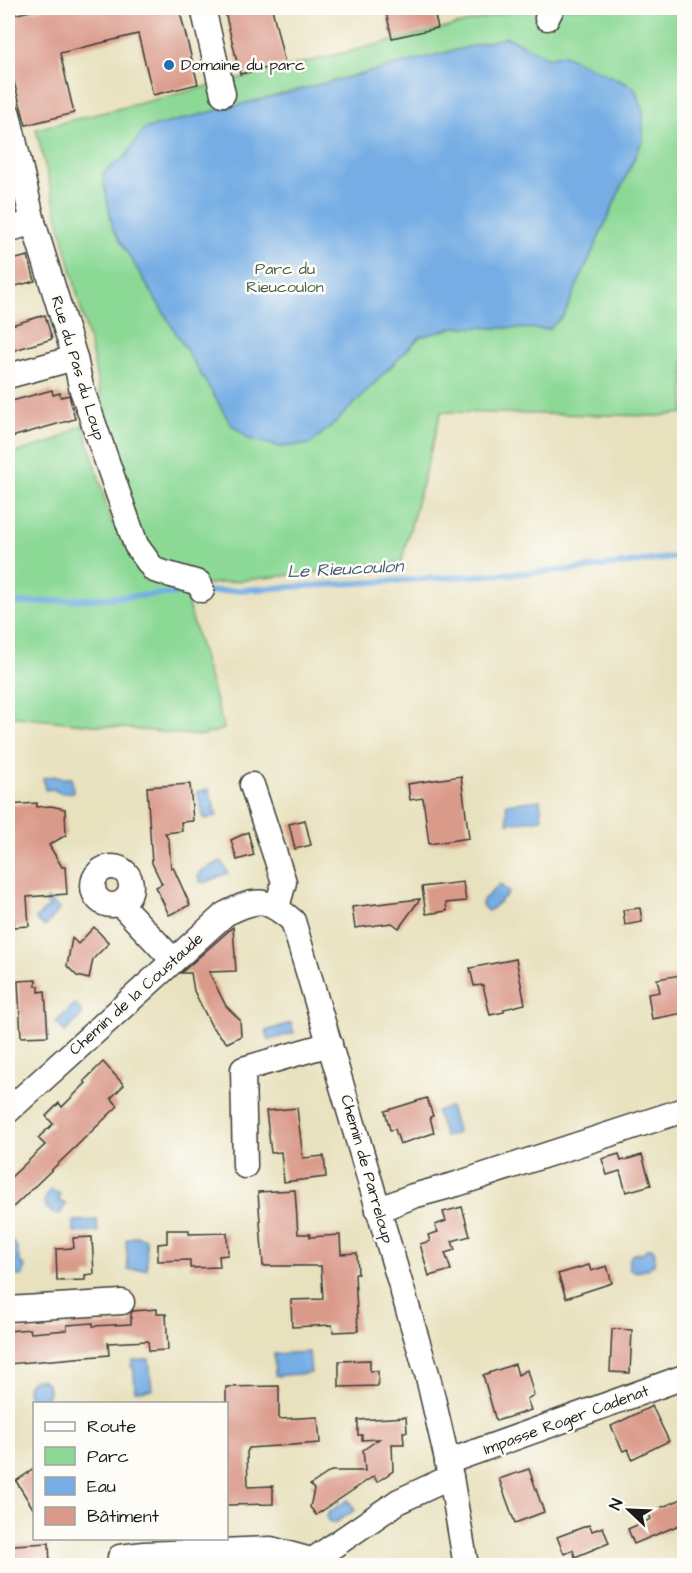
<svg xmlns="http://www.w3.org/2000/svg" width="692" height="1573" viewBox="0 0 692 1573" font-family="'Architects Daughter',sans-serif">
<rect width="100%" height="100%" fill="#fdfcf7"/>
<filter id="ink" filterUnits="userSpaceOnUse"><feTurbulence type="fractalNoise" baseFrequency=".0167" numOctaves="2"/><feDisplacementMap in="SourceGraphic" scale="12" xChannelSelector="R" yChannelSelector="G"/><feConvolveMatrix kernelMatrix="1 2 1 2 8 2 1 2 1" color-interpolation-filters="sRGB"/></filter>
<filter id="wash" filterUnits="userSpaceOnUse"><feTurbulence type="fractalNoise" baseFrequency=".008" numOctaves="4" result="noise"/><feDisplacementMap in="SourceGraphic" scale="24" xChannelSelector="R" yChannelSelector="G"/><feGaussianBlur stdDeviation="1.35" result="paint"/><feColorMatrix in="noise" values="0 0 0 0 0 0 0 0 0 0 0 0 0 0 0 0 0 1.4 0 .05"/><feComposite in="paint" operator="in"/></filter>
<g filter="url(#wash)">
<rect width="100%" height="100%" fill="#e8e1be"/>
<polygon fill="#8cd996" stroke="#547a59" stroke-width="1.5" points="525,8 654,8 684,14 684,413 657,416 441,412 401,563 183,587 224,729 200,736 8,716 8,455 55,441 83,424 112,523 120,523 146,557 103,412 92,353 36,129"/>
<g fill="#75ade4" stroke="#486480" stroke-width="1.5">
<polygon points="507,37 549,58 562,54 634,87 643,110 643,139 564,315 549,329 456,327 420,337 337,421 310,444 281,447 249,439 231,424 113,229 102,174 126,156 144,129"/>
<polygon points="54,776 61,778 72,778 73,792 60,793 53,789 45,790 43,778"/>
<polygon points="209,789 217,816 204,819 197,792"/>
<polygon points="540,800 542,819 508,823 506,804"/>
<polygon points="222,861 228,873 205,883 200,882 198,876 200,871"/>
<polygon points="500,884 509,893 490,910 487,911 482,905 483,900"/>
<polygon points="48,899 60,909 45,927 36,919 45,909 49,909 49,906 46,903"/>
<polygon points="75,1004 83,1014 65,1032 56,1022"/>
<polygon points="291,1023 294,1033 269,1040 266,1031"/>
<polygon points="450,1107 458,1133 445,1137 436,1111"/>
<path d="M51 1190 60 1194 59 1201 66 1204 60 1214C52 1215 47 1210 44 1202L48 1193Z"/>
<polygon points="97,1220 98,1232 74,1233 73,1221"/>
<polygon points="136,1236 146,1239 147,1269 128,1270 126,1240"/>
<path d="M8 1239C25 1247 12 1260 25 1266L23 1275 18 1276 9 1274 8 1272Z"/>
<path d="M648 1248H652L655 1253 654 1264C646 1270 639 1274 630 1270 628 1264 628 1259 633 1254L642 1253Z"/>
<polygon points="309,1352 311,1373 275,1376 274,1354"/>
<polygon points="149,1359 152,1390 135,1391 134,1371 131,1365 133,1361"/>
<circle cx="38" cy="1390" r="11"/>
<polygon points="348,1500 355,1510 335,1523 330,1522 327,1519 328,1513"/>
</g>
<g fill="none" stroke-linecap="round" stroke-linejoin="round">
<g stroke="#75ade4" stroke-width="6">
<polyline points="206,592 573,570 684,556"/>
<polyline points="8,604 196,592"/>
</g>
</g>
<g id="blocks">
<g fill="#da9a8a">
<polygon points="44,8 179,8 198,84 153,95 138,34 60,53 74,113 26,125 8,61 8,16"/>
<polygon points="224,8 272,8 285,64 240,74"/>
<polygon points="385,8 433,8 438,28 392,38"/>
<polygon points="28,256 35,281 8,288 8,261"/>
<polygon points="45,315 52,339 8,352 8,326"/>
<polygon points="52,390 53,395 60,393 61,397 69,395 75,419 8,438 8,402"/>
<polygon points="461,776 469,838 429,844 423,798 410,800 408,784"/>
<polygon points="190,784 193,821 181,822 182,831 165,833 169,841 171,868 173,867 190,905 169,915 156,887 162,884 152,863 147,787"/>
<polygon points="37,803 37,807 51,806 65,809 66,835 49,845 62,867 65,867 67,894 27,897 29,926 14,927 8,843 8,805"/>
<polygon points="305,820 311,845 295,849 289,824"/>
<polygon points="248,832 254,855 237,860 231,840"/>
<polygon points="463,882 466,901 446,903 447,911 426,914 422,887"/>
<polygon points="420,899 399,928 392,923 355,928 352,907"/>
<polygon points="640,908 642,922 625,925 623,910"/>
<polygon points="94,927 109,943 93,959 89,979 77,976 67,966 72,938 78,944"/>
<polygon points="233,927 236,971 209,972 226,1006 240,1020 241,1036 227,1043 212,1027 194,991 191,973 181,973"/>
<polygon points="516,959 525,1004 504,1009 504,1012 490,1015 483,985 474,986 470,968"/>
<polygon points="680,975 684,999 684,1013 652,1019 648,994 660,992 657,979"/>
<polygon points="36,980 36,986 39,986 39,992 45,991 48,1036 21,1037 18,981"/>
<polygon points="103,1062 124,1085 111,1098 118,1106 8,1212 8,1180 45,1145 38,1138 53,1124 46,1116 59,1103 62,1107 86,1083 84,1081"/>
<polygon points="427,1098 433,1116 430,1117 434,1133 400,1144 395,1129 390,1130 385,1111"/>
<polygon points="297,1108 303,1158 324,1156 326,1177 284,1182 281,1152 271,1153 266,1111"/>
<polygon points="619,1154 621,1161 642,1155 651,1185 626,1192 620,1171 607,1175 602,1159"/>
<polygon points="295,1190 298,1234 310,1234 310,1237 340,1235 341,1254 357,1253 358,1274 355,1274 358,1331 333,1332 332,1325 292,1327 291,1300 323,1299 321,1266 263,1266 258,1192"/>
<polygon points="462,1207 470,1236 452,1241 455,1250 445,1253 451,1270 429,1276 420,1244 430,1241 428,1235 438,1232 435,1225 446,1221 443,1212"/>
<polygon points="167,1230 189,1230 189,1234 227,1233 228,1255 219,1256 220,1267 190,1268 190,1260 158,1261 158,1244 167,1243"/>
<polygon points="92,1237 94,1274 85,1275 85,1280 57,1281 56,1249 74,1248 73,1238"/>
<polygon points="589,1265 591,1271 607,1266 612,1283 566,1298 558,1274"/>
<polygon points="157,1309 157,1314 166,1314 168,1350 149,1351 148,1341 108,1343 109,1355 8,1364 8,1331 30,1329 31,1333 67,1330 67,1325 93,1323 93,1326 131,1324 131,1313 133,1311"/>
<polygon points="612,1329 632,1330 630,1373 610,1372"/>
<polygon points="370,1360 370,1371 378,1371 378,1386 339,1387 339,1361"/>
<polygon points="515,1364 518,1375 527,1370 534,1395 527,1399 531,1410 496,1421 483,1375"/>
<polygon points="279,1386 279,1419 318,1417 320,1443 249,1448 247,1452 248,1487 273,1486 273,1504 226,1505 226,1387"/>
<polygon points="652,1406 669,1441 632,1459 628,1449 623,1451 611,1426"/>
<polygon points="406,1417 407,1432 403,1432 404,1444 392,1444 393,1471 377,1482 374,1476 316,1515 310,1507 314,1489 310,1485 331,1471 365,1471 363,1450 379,1439 362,1440 362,1435 358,1435 358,1420"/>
<polygon points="34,1469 34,1510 16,1481"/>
<polygon points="529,1469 544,1512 515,1523 499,1479"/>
<polygon points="684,1498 684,1523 634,1544 628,1529 651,1519 648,1513"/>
<polygon points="589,1525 592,1531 603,1527 609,1543 575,1557 573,1550 564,1554 557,1537"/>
<polygon points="49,1543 50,1566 14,1566 13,1545"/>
</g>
</g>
</g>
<g filter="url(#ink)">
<use href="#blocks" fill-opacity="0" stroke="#3b3a34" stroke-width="1.5"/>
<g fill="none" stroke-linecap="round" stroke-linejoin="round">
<g stroke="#3b3a34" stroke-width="27">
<g id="minor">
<polyline points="203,8 223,94"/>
<polyline points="547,18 552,8"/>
<polyline points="8,114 33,222 75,358 81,387 136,545 154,570 199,583 202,590"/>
<polyline points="8,230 33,222"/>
<polyline points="8,376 75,358"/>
<polyline points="252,785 284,882 277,907"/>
<circle cx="112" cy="886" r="19"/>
<polyline points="123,903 125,909 173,960"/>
<path d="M8 1111 225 914C257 898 265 897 293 921L428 1377 451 1477 466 1566"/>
<polyline points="245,1166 243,1069 330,1044"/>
<polyline points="378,1210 413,1196 457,1184 684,1110"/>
<polyline points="8,1309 122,1302"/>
<polyline points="447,1462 684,1377"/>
<polyline points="120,1557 144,1554 271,1549 311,1560"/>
<polyline points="304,1566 399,1501 451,1477"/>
</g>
</g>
<use href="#minor" stroke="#fff" stroke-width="24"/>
</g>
</g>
<circle fill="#1f6fb2" stroke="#fdfcf7" stroke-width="2" cx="169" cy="65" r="6"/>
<g text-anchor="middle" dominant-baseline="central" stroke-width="5" stroke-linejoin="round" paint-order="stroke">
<g font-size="16" fill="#1c1c1c" stroke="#fdfcf7" text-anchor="start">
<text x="181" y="65">Domaine du parc</text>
</g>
<g font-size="16" fill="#435e47" stroke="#fdfcf7">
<text x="285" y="269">Parc du<tspan x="285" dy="18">Rieucoulon</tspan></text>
</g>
<g font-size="16" fill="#1c1c1c" stroke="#fdfcf7">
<text transform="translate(78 368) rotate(73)">Rue du Pas du Loup</text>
<text transform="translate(136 994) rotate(-42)">Chemin de la Coustaude</text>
<text transform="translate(367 1169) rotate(74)">Chemin de Parreloup</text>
<text transform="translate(566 1420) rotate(-20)">Impasse Roger Cadenat</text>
</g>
<g font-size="18" font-style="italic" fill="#445d76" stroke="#fdfcf7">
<text transform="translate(345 569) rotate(-3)">Le Rieucoulon</text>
</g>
</g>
<rect width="692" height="1573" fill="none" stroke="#fdfcf7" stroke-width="30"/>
<rect x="33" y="1402" width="195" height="138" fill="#fdfcf7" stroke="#a3a29f" stroke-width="1.5"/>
<rect x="45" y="1422" width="30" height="9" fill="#ffffff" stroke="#a3a29f" stroke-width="1.5"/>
<text x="87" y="1432" font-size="18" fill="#1c1c1c">Route</text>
<rect x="45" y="1447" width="30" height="18" fill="#8cd996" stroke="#a3a29f" stroke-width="1.5"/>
<text x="87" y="1462" font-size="18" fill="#1c1c1c">Parc</text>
<rect x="45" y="1477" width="30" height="18" fill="#75ade4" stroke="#a3a29f" stroke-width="1.5"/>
<text x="87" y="1492" font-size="18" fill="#1c1c1c">Eau</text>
<rect x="45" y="1507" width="30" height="18" fill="#da9a8a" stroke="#a3a29f" stroke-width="1.5"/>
<text x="87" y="1522" font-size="18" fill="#1c1c1c">Bâtiment</text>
<g transform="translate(629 1510) rotate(293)" stroke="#fdfcf7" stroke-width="4.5" paint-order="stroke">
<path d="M0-4.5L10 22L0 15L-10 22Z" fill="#1c1c1c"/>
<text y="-9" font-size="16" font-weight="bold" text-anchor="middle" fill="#1c1c1c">N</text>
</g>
</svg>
